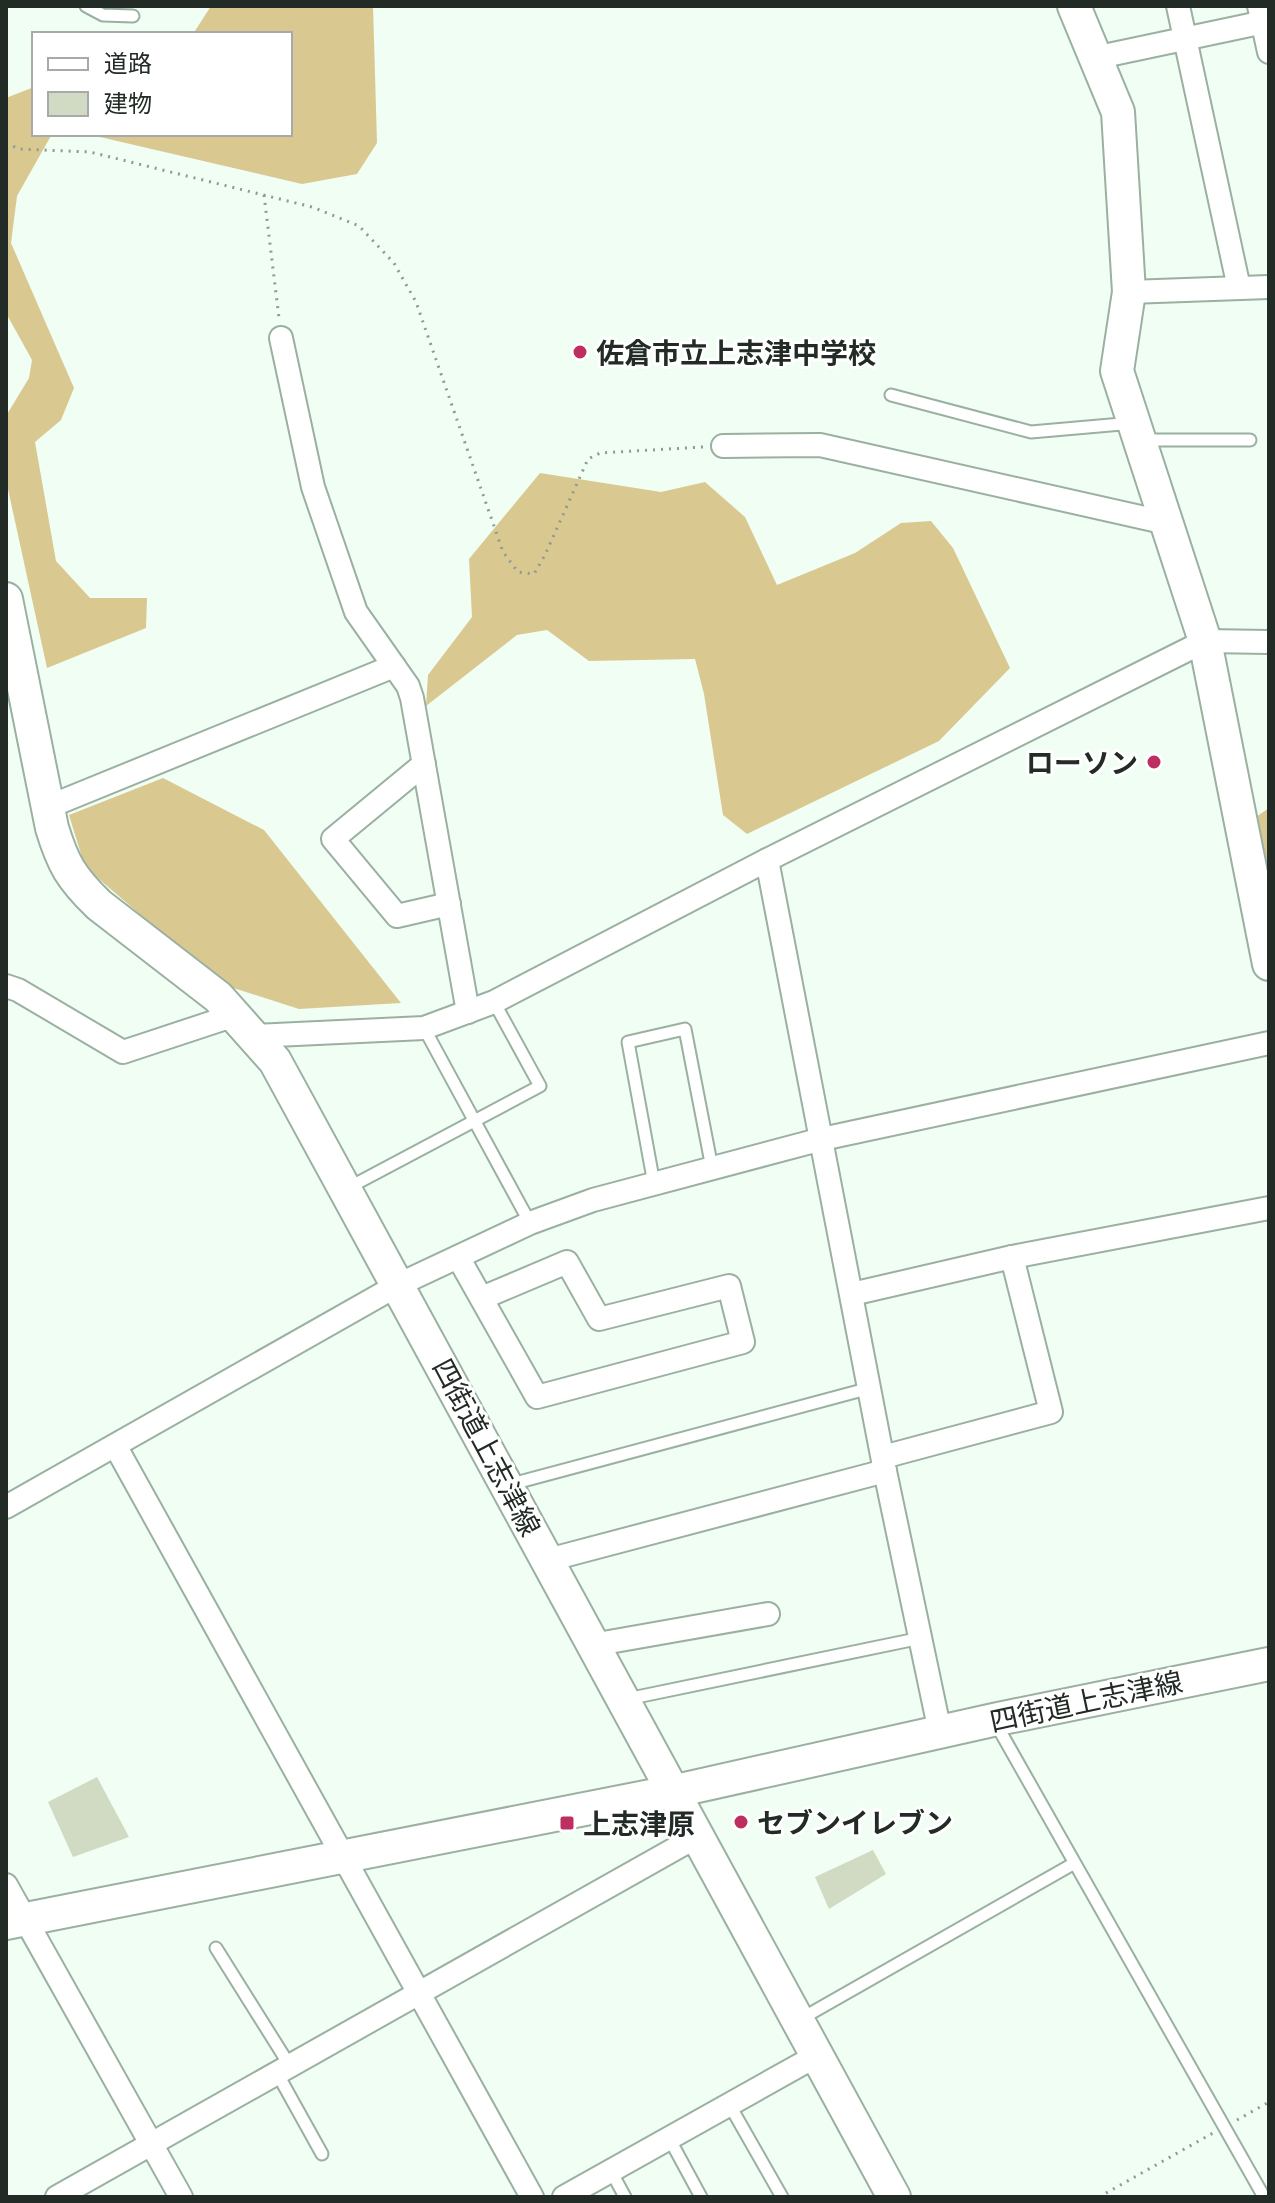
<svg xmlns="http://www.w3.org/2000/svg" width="1275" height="2203" viewBox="0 0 1275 2203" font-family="'Public Sans','Noto Sans JP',sans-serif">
<rect width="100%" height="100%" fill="#f0fef4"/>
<g fill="#d9c991">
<polygon points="211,6 373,6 377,143 357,174 302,184 87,134 290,134 290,34 193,34"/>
<polygon points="34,87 34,134 52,134 17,196 11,243 74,388 61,420 35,442 56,561 90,598 147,598 146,628 47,668 6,480 6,416 29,378 32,360 6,313 6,98"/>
<polygon points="540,473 661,492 705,482 745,517 777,585 855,553 901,523 931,521 953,548 1010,668 939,741 747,834 723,815 704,694 695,659 589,661 547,630 517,635 426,706 428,675 472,617 469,559"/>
<polygon points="163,778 264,830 401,1003 299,1009 221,984 85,867 69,815"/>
<polygon points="1269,808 1269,868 1267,868 1253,819"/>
</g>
<g fill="#d1dac2">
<polygon points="97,1777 129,1837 73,1857 48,1802"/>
<polygon points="873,1850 886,1874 829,1909 815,1877"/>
</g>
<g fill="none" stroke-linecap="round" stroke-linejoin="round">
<g stroke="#9ab0a0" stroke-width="15">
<g id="lane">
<polyline points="86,6 103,15 133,16"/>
<polyline points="891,395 1031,432 1133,423"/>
<polyline points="1144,440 1250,440"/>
<polyline points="424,1028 530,1223"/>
<polyline points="654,1184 628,1042 685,1029 712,1168"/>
<polyline points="346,1189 540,1086 494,1002"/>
<polyline points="508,1485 870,1388"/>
<polyline points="627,1699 921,1638"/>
<polyline points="996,1724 1264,2197"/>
<polyline points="216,1948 290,2066"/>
<polyline points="799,2020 1073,1864"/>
<polyline points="277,2073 322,2154"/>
<polyline points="729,2104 782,2197"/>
<polyline points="669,2138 701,2197"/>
<polyline points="611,2171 625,2197"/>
</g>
</g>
<g stroke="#9ab0a0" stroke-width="26">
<g id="street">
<polyline points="1178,6 1239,288"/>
<polyline points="1259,6 1269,52"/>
<polyline points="1094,58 1269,21"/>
<polyline points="1129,292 1269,287"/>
<polyline points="281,338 313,487 356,612 408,686 412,698 468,1012"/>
<polyline points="723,446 820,445 1167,523"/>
<polyline points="424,764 333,839 397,916 449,904"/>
<polyline points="48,807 394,666"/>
<polyline points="767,860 885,1471 940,1732"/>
<polyline points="6,986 18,990 123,1052 235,1015"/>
<polyline points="254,1036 424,1028 494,1002 767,860 1205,641 1269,642"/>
<polyline points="458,1257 537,1397 743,1342 729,1286 599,1319 567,1262 482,1298"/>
<polyline points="852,1294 1012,1257 1269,1208"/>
<polyline points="116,1447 532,2197"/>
<polyline points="883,1457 1051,1412 1012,1257"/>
<polyline points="6,1507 398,1285 530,1223 593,1200 822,1139 1269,1043"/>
<polyline points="548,1560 885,1471"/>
<polyline points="592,1645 768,1614"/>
<polyline points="6,1885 181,2197"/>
<polyline points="57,2197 696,1837"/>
<polyline points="564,2197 816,2056"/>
</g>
</g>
<g stroke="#9ab0a0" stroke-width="36">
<g id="secondary">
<polyline points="1074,6 1118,112 1129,292 1117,371 1205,641 1269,964"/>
<path d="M6 599 52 828C63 864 71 878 99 905L218 997 275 1061 894 2197"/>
<polyline points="6,1923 671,1792 993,1720 1269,1664"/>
</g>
</g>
<g stroke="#8e9a92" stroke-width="3" stroke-dasharray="2 6" stroke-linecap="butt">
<polyline points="6,143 19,149 90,152 312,207 359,226 394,263 416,302 503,552 518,572 534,574 545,555 588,459 600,453 703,447"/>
<polyline points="264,195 279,318"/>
<polyline points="1237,2120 1269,2102"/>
<polyline points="1099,2197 1213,2133"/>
</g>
<use href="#lane" stroke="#fff" stroke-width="11"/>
<use href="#street" stroke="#fff" stroke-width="22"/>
<use href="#secondary" stroke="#fff" stroke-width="32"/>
</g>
<g fill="#bc2f60" stroke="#fff" stroke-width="3">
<circle cx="580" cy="352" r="8"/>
<circle cx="1154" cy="762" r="8"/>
<circle cx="741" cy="1822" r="8"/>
<rect x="559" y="1815" width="16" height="16" rx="4"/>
</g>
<g text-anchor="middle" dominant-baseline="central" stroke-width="6" stroke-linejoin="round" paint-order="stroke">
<g font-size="28" font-weight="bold" fill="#222b25" stroke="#fff" text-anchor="start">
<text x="596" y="352">佐倉市立上志津中学校</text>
<text x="1138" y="762" text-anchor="end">ローソン</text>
<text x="757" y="1822">セブンイレブン</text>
<text x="583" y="1823">上志津原</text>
</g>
<g font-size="28" fill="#222b25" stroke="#fff">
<text transform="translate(487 1447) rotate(62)">四街道上志津線</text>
<text transform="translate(1086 1701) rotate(-12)">四街道上志津線</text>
</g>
</g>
<rect width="1275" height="2203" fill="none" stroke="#222b25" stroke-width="16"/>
<rect x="32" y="32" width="260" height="104" fill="#ffffff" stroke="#a7aaa8" stroke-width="2"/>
<rect x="48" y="58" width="40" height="12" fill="#ffffff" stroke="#a7aaa8" stroke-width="2"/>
<text x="104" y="72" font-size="24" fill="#222b25">道路</text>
<rect x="48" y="92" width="40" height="24" fill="#d1dac2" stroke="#a7aaa8" stroke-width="2"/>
<text x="104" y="112" font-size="24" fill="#222b25">建物</text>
</svg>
